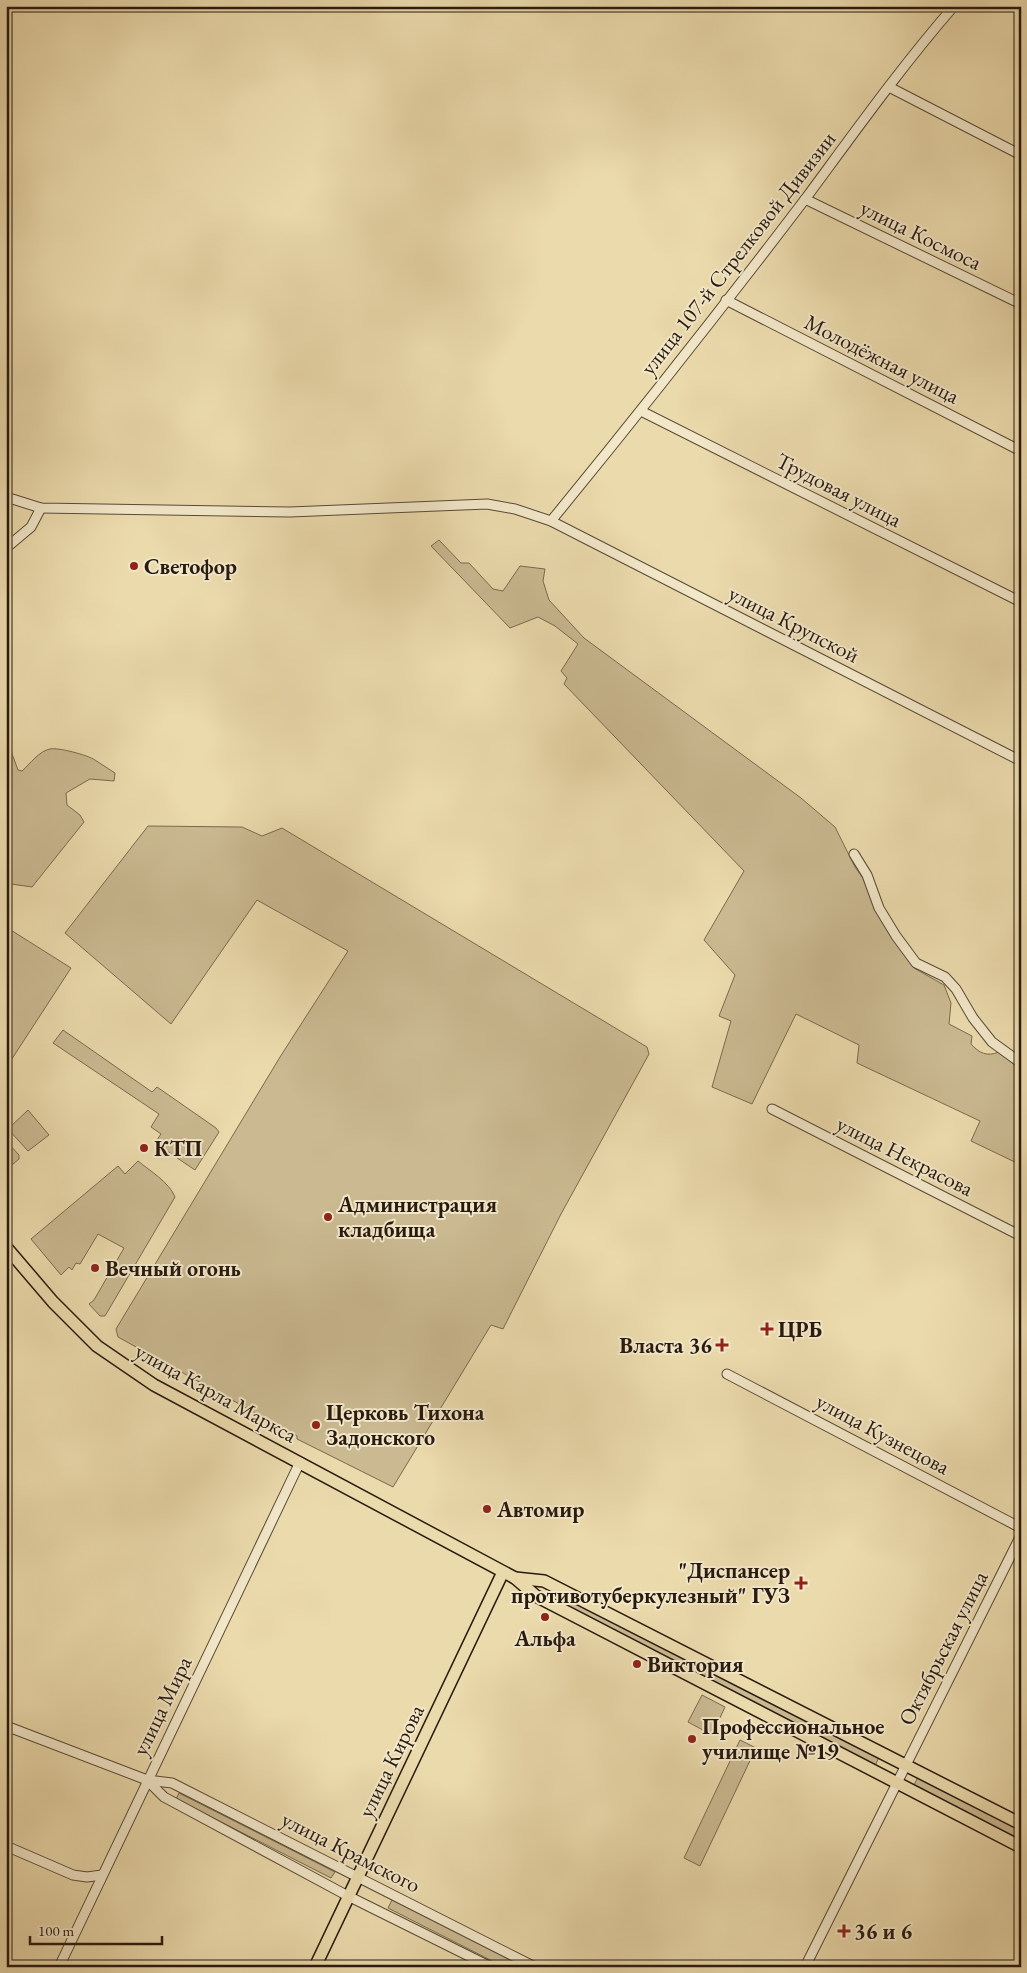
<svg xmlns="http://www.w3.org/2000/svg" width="1027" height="1973" font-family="'EB Garamond',serif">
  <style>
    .green { fill: #cab991; stroke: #796a50 }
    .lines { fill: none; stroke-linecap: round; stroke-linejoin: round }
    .minor-casing { stroke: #594a36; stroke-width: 11 }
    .major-casing { stroke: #281a0f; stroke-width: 14 }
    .minor { stroke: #f2e7c9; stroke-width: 9 }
    .major { stroke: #ebdaac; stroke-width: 11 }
    .poi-dot { fill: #8f2418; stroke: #f2e7c9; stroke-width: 2 }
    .labels { text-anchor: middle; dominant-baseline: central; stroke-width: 4; stroke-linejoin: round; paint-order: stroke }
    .street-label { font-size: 22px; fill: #281a0f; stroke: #f2e7c9 }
    .poi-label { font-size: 22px; font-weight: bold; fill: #281a0f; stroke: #f2e7c9; text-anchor: start }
  </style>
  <rect width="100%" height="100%" fill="#ebdaac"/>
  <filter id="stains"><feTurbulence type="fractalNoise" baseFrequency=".004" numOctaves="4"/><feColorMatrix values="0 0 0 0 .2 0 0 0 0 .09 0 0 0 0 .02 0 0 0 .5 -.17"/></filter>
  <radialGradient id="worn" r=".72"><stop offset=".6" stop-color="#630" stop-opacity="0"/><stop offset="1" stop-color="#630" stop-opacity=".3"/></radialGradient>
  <g class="green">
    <path d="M439,540L461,563H469L493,589L503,591L520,566L545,569L543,581L549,600L584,638L801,798L835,827L855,867L863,878L876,909L892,938L914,968L944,985L951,1003L949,1024L972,1036L971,1044C979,1053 987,1057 999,1052L1021,1070V1165L971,1141L980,1121L857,1063L859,1045L796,1014L752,1104L712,1087L731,1021L719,1016L735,975L704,940L744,871L564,684L567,678L561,671L578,644L555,626L538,617L510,628L431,546Z"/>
    <path d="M6,748L11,751L18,770L22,771C30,764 39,751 50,749C57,747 88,755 95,760C102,764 108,769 115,773L114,781L90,779L66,793L67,805L80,815L84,822L32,887L11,884L6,878Z"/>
    <path d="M148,826L242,827L262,836L282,828L647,1047L649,1054L561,1214L503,1329L491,1325L393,1487L297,1439V1436L118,1337L116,1329L280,1057L348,951L257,900L171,1024L65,933Z"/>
    <path d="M6,927L71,968L6,1068Z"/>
    <path d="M63,1030L152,1092L157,1087L216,1128L219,1132L195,1170L155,1143L161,1134L151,1127L159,1114L53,1043Z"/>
    <path d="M28,1110L49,1135L28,1151L8,1129Z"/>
    <path d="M6,1141L19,1155V1159L6,1170Z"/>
    <path d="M138,1161C150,1171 169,1182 175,1197L105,1316H100L89,1304L94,1300L124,1248L98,1234L80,1264L76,1263L72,1270L69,1267L61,1275L31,1239L118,1166L125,1174Z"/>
    <path d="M563,1596L879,1757L875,1766L560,1603Z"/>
    <path d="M702,1695L725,1707L712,1735L688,1722Z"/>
    <path d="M740,1740L756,1748L700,1866L684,1858Z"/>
    <path d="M918,1777L1021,1830V1843L913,1787Z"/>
    <path d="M179,1793L335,1872L331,1878L176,1799Z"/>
    <path d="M393,1898L527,1967H504L388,1908Z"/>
  </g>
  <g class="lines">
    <g class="minor-casing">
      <g id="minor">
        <path d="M889,87L1021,155"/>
        <path d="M805,199L1021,304"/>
        <path d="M726,300L1021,451"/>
        <path d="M641,411L1021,602"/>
        <path d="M6,497L41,508L290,512L487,504L515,509L551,521L1021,761"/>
        <path d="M551,521C638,415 723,307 806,198C854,133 901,67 954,6"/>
        <path d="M6,548L31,527L41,508"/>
        <path d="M854,854L867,875L879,908L896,936L916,963L945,977L956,989L973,1018L992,1042L1021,1063"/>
        <path d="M772,1109L1021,1236"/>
        <path d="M727,1374L1021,1528"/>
        <path d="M6,1726L147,1780L172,1783L535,1967"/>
        <path d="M147,1780L164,1797L348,1896L491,1967"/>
        <path d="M6,1846L73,1875L87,1877L102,1875"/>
        <path d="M59,1967L300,1462"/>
        <path d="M805,1967L1021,1535"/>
      </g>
    </g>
    <g class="major-casing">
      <g id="major">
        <path d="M6,1247L53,1302L97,1346L154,1385L515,1578L536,1596L1021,1847"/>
        <path d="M515,1578L544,1581L1021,1824"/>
        <path d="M315,1967L503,1572"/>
      </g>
    </g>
    <use href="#minor" class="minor"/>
    <use href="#major" class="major"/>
  </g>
  <g class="poi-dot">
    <circle cx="134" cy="566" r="5"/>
    <circle cx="144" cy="1148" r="5"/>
    <circle cx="328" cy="1217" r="5"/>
    <circle cx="95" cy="1268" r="5"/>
    <path d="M764.5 1321.5h5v5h5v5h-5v5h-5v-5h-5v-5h5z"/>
    <path d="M719.5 1337.5h5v5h5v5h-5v5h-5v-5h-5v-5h5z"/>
    <circle cx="316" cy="1425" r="5"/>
    <circle cx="487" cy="1509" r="5"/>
    <path d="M798.5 1575.5h5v5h5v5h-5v5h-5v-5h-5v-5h5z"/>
    <circle cx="545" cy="1617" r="5"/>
    <circle cx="637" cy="1664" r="5"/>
    <circle cx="692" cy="1739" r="5"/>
    <path d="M841.5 1923.5h5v5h5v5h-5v5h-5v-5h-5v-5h5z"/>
  </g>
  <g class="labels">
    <g class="street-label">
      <text transform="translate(921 235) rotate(26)">улица Космоса</text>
      <text transform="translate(738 253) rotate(-52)">улица 107-й Стрелковой Дивизии</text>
      <text transform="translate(882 359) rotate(27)">Молодёжная улица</text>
      <text transform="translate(839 490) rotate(27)">Трудовая улица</text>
      <text transform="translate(794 624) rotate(27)">улица Крупской</text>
      <text transform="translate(905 1156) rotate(27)">улица Некрасова</text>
      <text transform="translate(216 1393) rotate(29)">улица Карла Маркса</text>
      <text transform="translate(883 1434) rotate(28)">улица Кузнецова</text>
      <text transform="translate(943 1648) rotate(-63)">Октябрьская улица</text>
      <text transform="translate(162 1706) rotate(-64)">улица Мира</text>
      <text transform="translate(391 1761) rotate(-64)">улица Кирова</text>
      <text transform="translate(351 1852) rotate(27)">улица Крамского</text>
    </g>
    <g class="poi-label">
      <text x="144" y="566">Светофор</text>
      <text x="154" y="1148">КТП</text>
      <text x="338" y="1204">Администрация<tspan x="338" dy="25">кладбища</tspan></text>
      <text x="105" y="1268">Вечный огонь</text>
      <text x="778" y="1329">ЦРБ</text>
      <text x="712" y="1345" text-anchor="end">Власта 36</text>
      <text x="326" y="1412">Церковь Тихона<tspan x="326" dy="25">Задонского</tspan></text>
      <text x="497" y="1509">Автомир</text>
      <text x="790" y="1570" text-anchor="end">"Диспансер<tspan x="790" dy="25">противотуберкулезный" ГУЗ</tspan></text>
      <text x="545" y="1638" text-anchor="middle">Альфа</text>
      <text x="647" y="1664">Виктория</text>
      <text x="702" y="1726">Профессиональное<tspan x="702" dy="25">училище №19</tspan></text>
      <text x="854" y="1931">36 и 6</text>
    </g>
  </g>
  <rect width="1027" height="1973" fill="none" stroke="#ebdaac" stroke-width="25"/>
  <rect x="8" y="8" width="1012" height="1958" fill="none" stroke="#281a0f" stroke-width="2.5"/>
  <rect x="12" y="12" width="1002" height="1948" fill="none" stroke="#281a0f"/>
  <path d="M30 1936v8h132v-8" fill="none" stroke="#281a0f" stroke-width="2.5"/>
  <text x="38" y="1936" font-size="15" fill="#281a0f" stroke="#f2e7c9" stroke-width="4" paint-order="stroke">100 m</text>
  <rect width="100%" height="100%" filter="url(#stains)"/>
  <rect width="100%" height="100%" fill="url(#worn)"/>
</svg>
